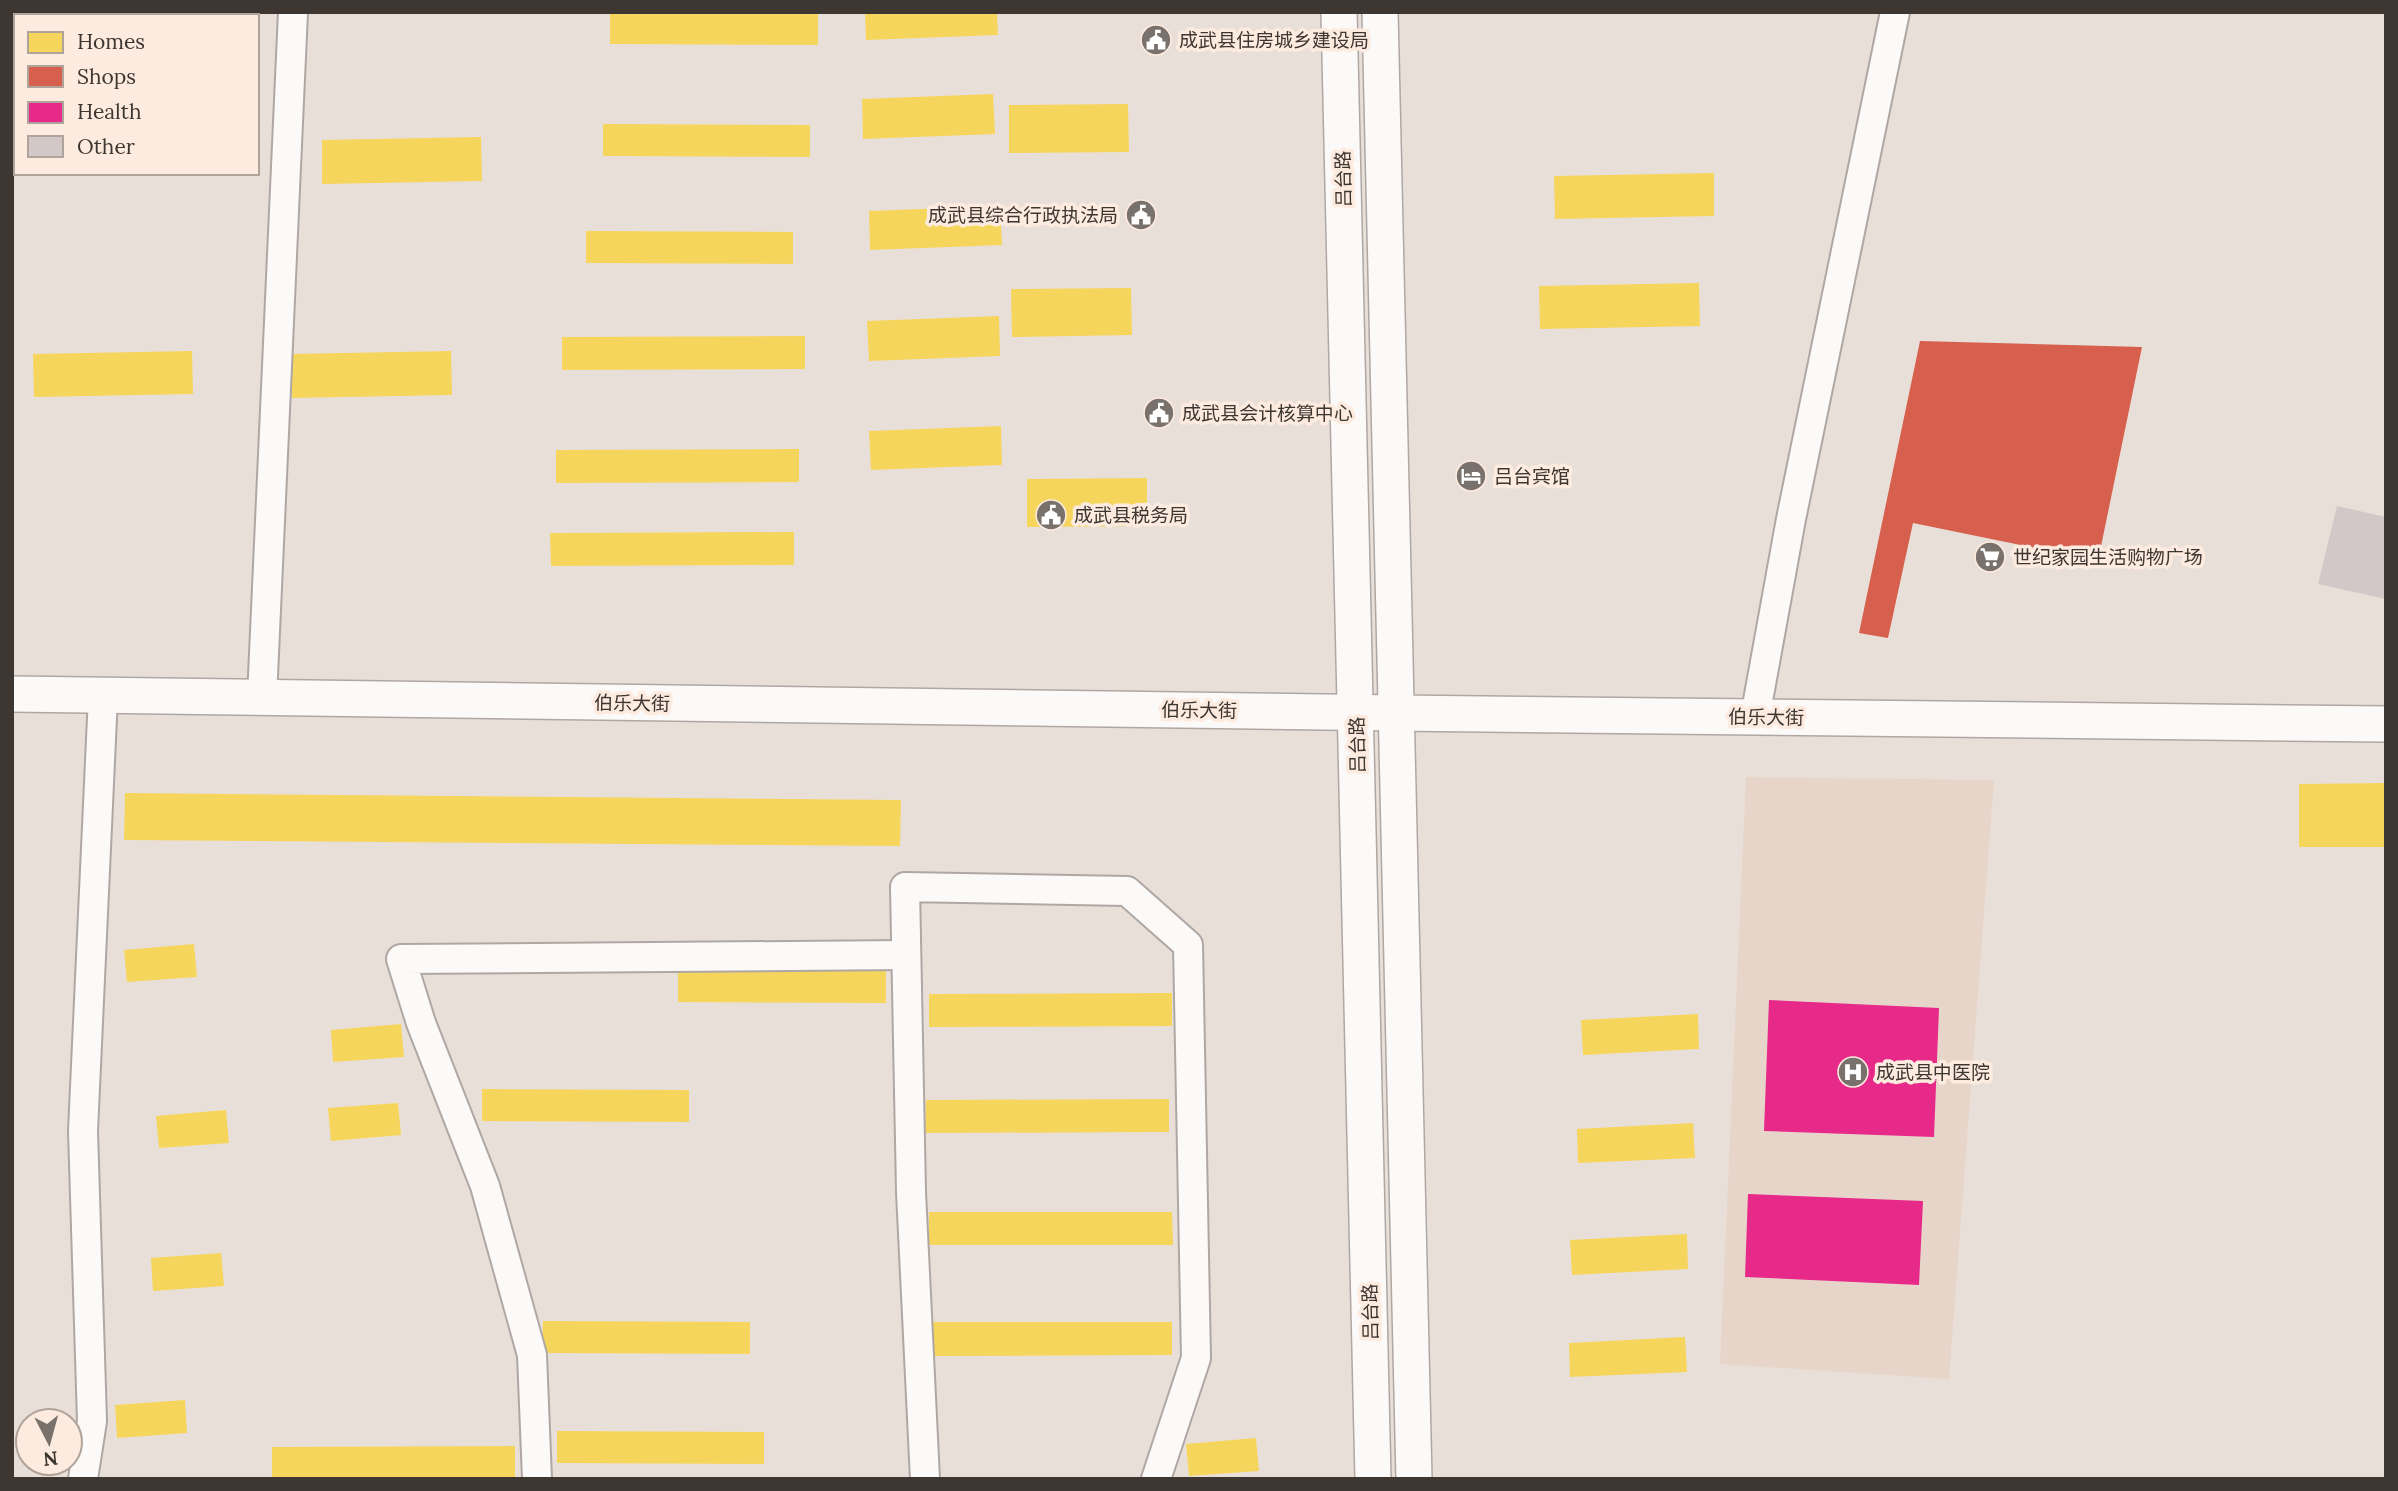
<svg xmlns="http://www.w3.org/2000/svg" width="2398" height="1491" font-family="Lora,'Noto Sans SC',serif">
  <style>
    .built { fill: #e7d5c9 }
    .homes { fill: #f6d55c }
    .shops { fill: #d6604d }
    .health { fill: #e7298a }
    .building { fill: #d1c8c7 }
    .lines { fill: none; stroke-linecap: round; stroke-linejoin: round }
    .minor-casing { stroke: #afa7a3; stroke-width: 32 }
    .major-casing { stroke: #afa7a3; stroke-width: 38 }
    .minor { stroke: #fcfaf9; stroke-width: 28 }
    .major { stroke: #fcfaf9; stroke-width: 35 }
    .labels { text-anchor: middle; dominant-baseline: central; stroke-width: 7; stroke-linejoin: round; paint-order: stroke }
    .poi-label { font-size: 19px; fill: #3d3631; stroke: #fdebdf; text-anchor: start }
    .street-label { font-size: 19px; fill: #3d3631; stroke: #fdebdf }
  </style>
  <rect width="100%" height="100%" fill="#e9dfd9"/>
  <path class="built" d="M1746,777L1994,780L1949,1379L1720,1364Z"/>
  <g class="homes">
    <path d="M610,12L818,13V45L610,44Z"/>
    <path d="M865,12H997L998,35L866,40Z"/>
    <path d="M993,94L995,134L863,139L862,99Z"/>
    <path d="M1128,104L1129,152L1009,153V105Z"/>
    <path d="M603,124L810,125V157L603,156Z"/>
    <path d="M481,137L482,181L322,184V140Z"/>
    <path d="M1714,173V216L1555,219L1554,176Z"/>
    <path d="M1000,206L1002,245L870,250L869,211Z"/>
    <path d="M586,231L793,232V264L586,263Z"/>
    <path d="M1699,283L1700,326L1540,329L1539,286Z"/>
    <path d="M1131,288L1132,335L1012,337L1011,289Z"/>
    <path d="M999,316L1000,356L869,361L867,321Z"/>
    <path d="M805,336V369L562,370V337Z"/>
    <path d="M192,351L193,394L34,397L33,354Z"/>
    <path d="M451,351L452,395L292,398L291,354Z"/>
    <path d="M1001,426L1002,465L871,470L869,431Z"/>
    <path d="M799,449V482L556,483V450Z"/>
    <path d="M1147,478V526L1027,527V479Z"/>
    <path d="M794,532V565L551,566L550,533Z"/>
    <path d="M2386,783V847H2299V784Z"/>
    <path d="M125,793L901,800L900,846L124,840Z"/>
    <path d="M194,944L197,977L127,982L124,950Z"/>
    <path d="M678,969L886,970V1003L678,1002Z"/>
    <path d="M1172,993V1026L929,1027V994Z"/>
    <path d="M1698,1014L1699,1049L1583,1055L1581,1020Z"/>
    <path d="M401,1024L404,1057L333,1062L331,1030Z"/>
    <path d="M482,1089L689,1090V1122L482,1121Z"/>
    <path d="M1169,1099V1132L925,1133L926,1100Z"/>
    <path d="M398,1103L401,1135L331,1141L328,1108Z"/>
    <path d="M226,1110L229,1143L159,1148L156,1116Z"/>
    <path d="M1693,1123L1695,1158L1578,1163L1577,1129Z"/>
    <path d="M929,1212H1172L1173,1245H929Z"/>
    <path d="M1687,1234L1688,1269L1572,1275L1570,1240Z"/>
    <path d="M221,1253L224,1286L153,1291L151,1258Z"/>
    <path d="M543,1321L750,1322V1354L542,1353Z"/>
    <path d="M928,1322H1172V1355L929,1356Z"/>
    <path d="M1685,1337L1687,1372L1570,1377L1569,1343Z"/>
    <path d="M185,1400L187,1433L117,1438L115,1405Z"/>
    <path d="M557,1431L764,1432V1464L557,1463Z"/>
    <path d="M1256,1438L1259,1471L1189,1476L1186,1444Z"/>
    <path d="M515,1446V1479H272V1447Z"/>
  </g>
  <path class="shops" d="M1920,341L2142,347L2098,561L1913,523L1888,638L1859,633Z"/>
  <g class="health">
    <path d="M1769,1000L1939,1008L1934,1137L1764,1131Z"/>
    <path d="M1748,1194L1923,1201L1919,1285L1745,1277Z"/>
  </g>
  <path class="building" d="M2337,506L2386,517V599L2318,584Z"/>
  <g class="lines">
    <g class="minor-casing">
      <g id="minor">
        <path d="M262,698L293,12"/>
        <path d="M1755,717L1791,519L1895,12"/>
        <path d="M83,1479L92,1421L83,1131L103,696"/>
        <path d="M537,1479L532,1355L485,1186L421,1023L401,959L906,955"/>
        <path d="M925,1479L911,1192L905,887L1127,891L1188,945L1196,1358L1156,1479"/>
      </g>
    </g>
    <g class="major-casing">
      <g id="major">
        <path d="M1339,12L1373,1479"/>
        <path d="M1380,12L1414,1479"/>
        <path d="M12,694L1396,713L2386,724"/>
      </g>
    </g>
    <use href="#minor" class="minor"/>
    <use href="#major" class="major"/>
  </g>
  <defs>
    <g id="civic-disc" transform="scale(1.575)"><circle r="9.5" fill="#79716c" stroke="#fdebdf"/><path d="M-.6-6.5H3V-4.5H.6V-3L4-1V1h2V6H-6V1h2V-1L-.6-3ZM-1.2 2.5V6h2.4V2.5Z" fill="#fff"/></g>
    <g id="hotel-disc" transform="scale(1.575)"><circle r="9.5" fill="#79716c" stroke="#fdebdf"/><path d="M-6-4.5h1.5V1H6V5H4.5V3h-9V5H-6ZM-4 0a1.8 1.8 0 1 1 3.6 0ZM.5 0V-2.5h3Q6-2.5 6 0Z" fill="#fff"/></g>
    <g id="supermarket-disc" transform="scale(1.575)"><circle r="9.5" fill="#79716c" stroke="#fdebdf"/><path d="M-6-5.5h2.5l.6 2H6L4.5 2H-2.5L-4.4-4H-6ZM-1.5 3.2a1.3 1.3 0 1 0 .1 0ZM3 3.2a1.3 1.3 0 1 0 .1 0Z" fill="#fff"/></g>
    <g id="hospital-disc" transform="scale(1.575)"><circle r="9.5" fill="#79716c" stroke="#fdebdf"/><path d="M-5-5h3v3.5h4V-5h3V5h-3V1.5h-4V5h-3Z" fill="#fff"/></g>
  </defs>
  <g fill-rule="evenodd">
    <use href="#civic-disc" x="1156" y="40"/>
    <use href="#civic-disc" x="1141" y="215"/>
    <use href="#civic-disc" x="1159" y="413"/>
    <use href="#hotel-disc" x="1471" y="476"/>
    <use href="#civic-disc" x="1051" y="515"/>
    <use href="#supermarket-disc" x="1990" y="557"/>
    <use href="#hospital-disc" x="1853" y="1072"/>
  </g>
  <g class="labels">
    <g class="poi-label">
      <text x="1179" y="40">成武县住房城乡建设局</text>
      <text x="1118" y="215" text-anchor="end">成武县综合行政执法局</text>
      <text x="1182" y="413">成武县会计核算中心</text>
      <text x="1494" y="476">吕台宾馆</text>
      <text x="1074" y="515">成武县税务局</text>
      <text x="2013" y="557">世纪家园生活购物广场</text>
      <text x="1876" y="1072">成武县中医院</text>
    </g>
    <g class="street-label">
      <text transform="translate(1343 179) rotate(-91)">吕台路</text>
      <text transform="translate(632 703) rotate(1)">伯乐大街</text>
      <text transform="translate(1199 710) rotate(1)">伯乐大街</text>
      <text transform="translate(1766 717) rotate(1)">伯乐大街</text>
      <text transform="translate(1357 745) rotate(-91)">吕台路</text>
      <text transform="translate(1370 1312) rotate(-91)">吕台路</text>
    </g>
  </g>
  <rect width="2398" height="1491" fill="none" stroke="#3d3631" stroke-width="28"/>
  <rect x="14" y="14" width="245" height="161" fill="#fdebdf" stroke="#b0a399" stroke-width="2"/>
  <rect x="28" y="32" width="35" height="21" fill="#f6d55c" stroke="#b0a399" stroke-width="2"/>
  <text x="77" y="49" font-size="21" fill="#3d3631">Homes</text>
  <rect x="28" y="66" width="35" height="21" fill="#d6604d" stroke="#b0a399" stroke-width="2"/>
  <text x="77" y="84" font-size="21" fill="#3d3631">Shops</text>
  <rect x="28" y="102" width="35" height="21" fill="#e7298a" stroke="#b0a399" stroke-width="2"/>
  <text x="77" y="119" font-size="21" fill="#3d3631">Health</text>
  <rect x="28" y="136" width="35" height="21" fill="#d1c8c7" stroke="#b0a399" stroke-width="2"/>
  <text x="77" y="154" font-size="21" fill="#3d3631">Other</text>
  <g transform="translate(49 1442) rotate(174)"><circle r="33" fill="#fdebdf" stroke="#b0a399" stroke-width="2"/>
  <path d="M0-5L12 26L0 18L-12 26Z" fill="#79716c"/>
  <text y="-10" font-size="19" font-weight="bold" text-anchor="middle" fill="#3d3631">N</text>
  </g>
</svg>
